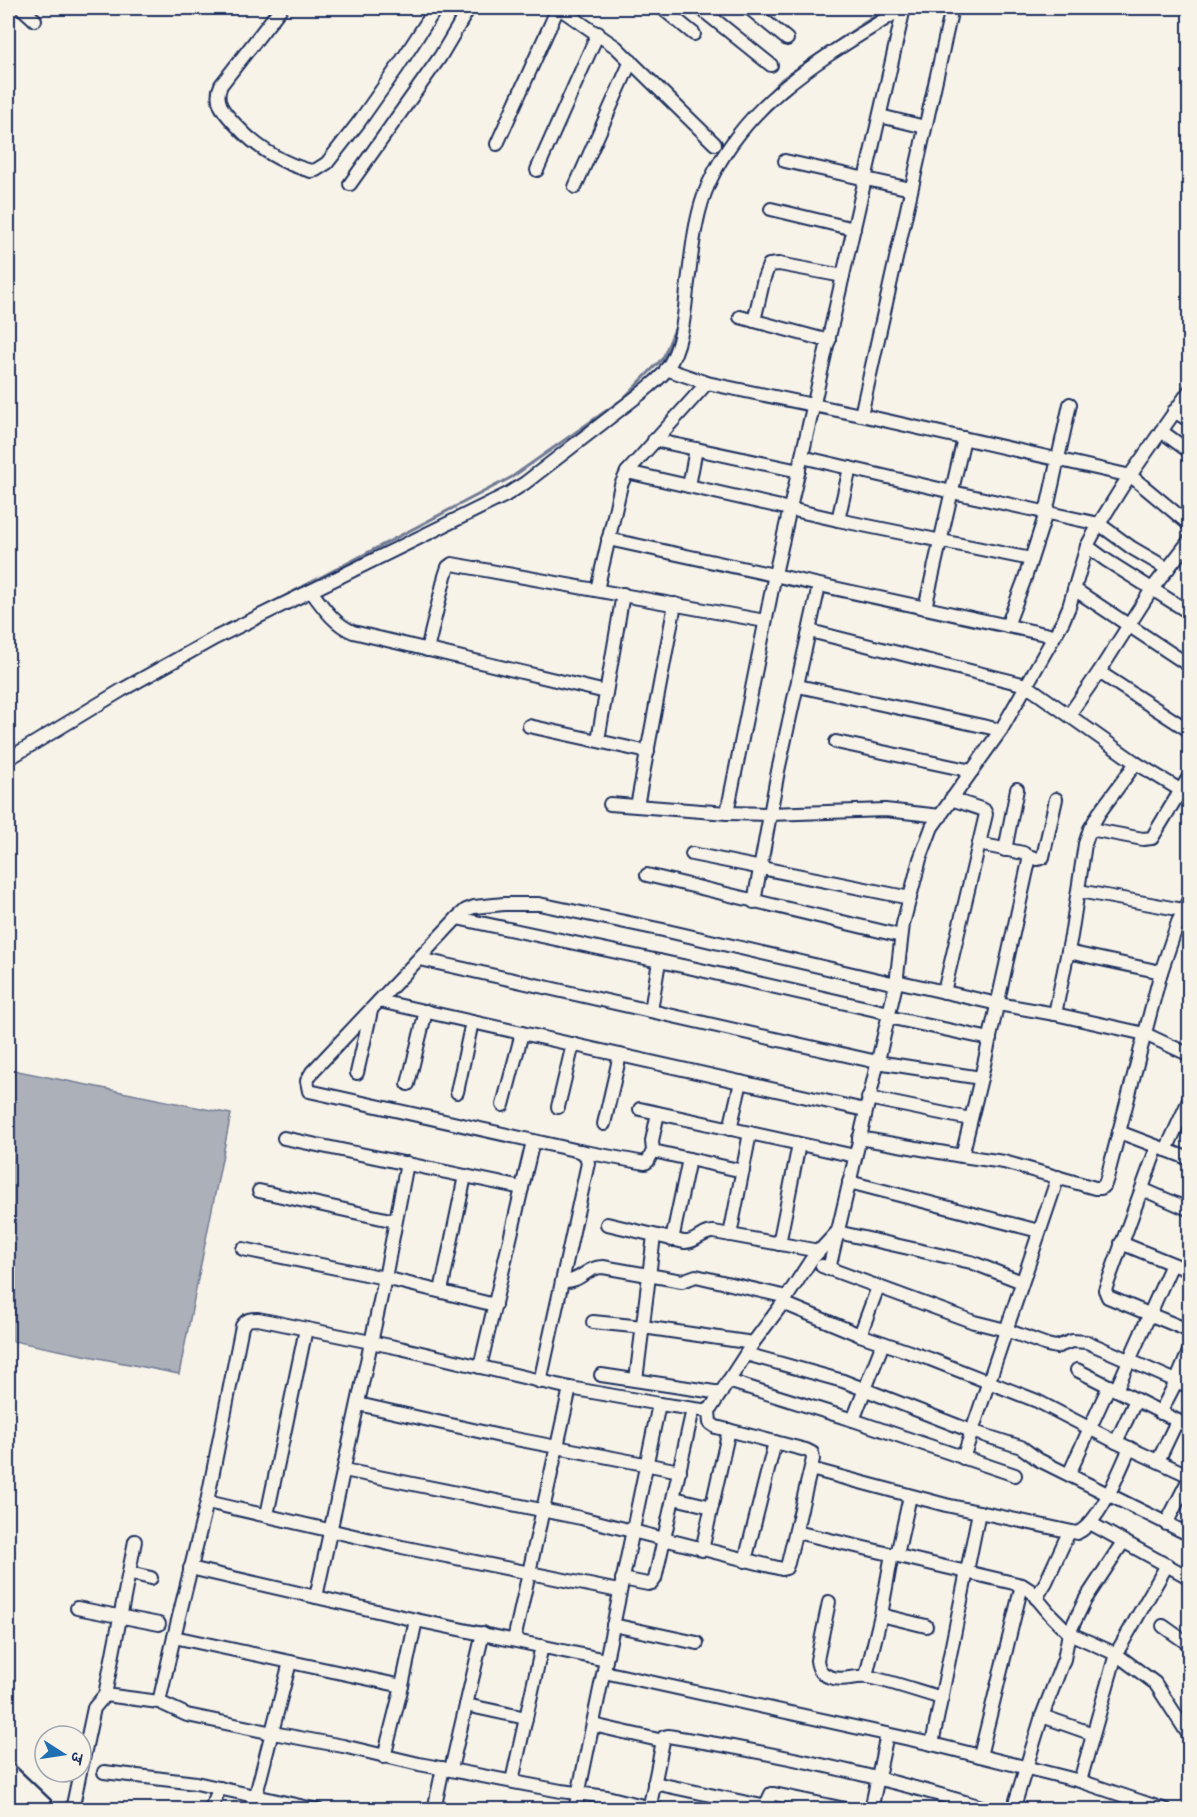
<svg xmlns="http://www.w3.org/2000/svg" width="1197" height="1817" font-family="Kalam,'Playpen Sans Deva',sans-serif">
  <style>
    .water { fill: #acb0b9; stroke: #727c95; stroke-width: 1.5 }
    .lines { fill: none; stroke-linecap: round; stroke-linejoin: round }
    .stream { stroke: #727c95; stroke-width: 3 }
    .street-casing { stroke: #1b2f5e; stroke-width: 16 }
    .secondary-casing { stroke: #1b2f5e; stroke-width: 21 }
    .street { stroke: #f7f3e8; stroke-width: 12 }
    .secondary { stroke: #f7f3e8; stroke-width: 16 }
  </style>
  <rect width="100%" height="100%" fill="#f7f3e8"/>
  <filter id="ink" filterUnits="userSpaceOnUse"><feTurbulence type="fractalNoise" baseFrequency=".0167" numOctaves="2"/><feDisplacementMap in="SourceGraphic" scale="12" xChannelSelector="R" yChannelSelector="G"/><feConvolveMatrix kernelMatrix="1 2 1 2 8 2 1 2 1" color-interpolation-filters="sRGB"/></filter>
  <g filter="url(#ink)">
    <path class="water" d="M8,1069L231,1114L179,1374L8,1340Z"/>
    <g class="lines">
      <g class="stream">
        <path d="M768,94L782,79L886,8"/>
        <path d="M723,146L729,136L737,127"/>
        <path d="M703,183L711,167"/>
        <path d="M689,232L693,215"/>
        <path d="M262,608L512,477L623,399L663,358L677,324"/>
      </g>
      <g class="street-casing">
        <g id="street">
          <path d="M22,8L35,20"/>
          <path d="M281,8L221,85C213,102 225,113 236,125C257,148 281,163 311,171L316,170L327,163L359,122L397,68L436,8"/>
          <path d="M559,8L616,47L715,144"/>
          <path d="M662,8L694,34"/>
          <path d="M700,8L771,65"/>
          <path d="M749,8L787,39"/>
          <path d="M880,116L925,127"/>
          <path d="M497,144L558,8"/>
          <path d="M785,161L911,189"/>
          <path d="M537,170L598,33"/>
          <path d="M350,184L440,57L469,8"/>
          <path d="M575,187L631,61"/>
          <path d="M771,209L854,229"/>
          <path d="M740,317L829,341"/>
          <path d="M754,321L764,278L769,265L779,264L843,276"/>
          <path d="M666,369L707,383L861,415L1131,476L1190,525"/>
          <path d="M1174,411L1190,421"/>
          <path d="M861,415L952,8"/>
          <path d="M1161,431L1190,452"/>
          <path d="M654,440L799,471"/>
          <path d="M802,457L952,492L1099,524L1132,548L1168,569"/>
          <path d="M627,472L838,520L1031,559"/>
          <path d="M689,486L696,449"/>
          <path d="M838,520L850,468"/>
          <path d="M608,539L1054,636"/>
          <path d="M1087,546L1106,560L1190,613"/>
          <path d="M1074,589L1190,666"/>
          <path d="M597,590L621,485L627,472L707,383"/>
          <path d="M311,591C323,607 334,624 353,632L606,692"/>
          <path d="M925,608L964,438"/>
          <path d="M1007,626L1024,581L1046,513L1070,404"/>
          <path d="M810,631L1026,685L1136,763L1190,796"/>
          <path d="M427,650L445,576L448,567L452,564L765,621"/>
          <path d="M1099,672L1190,731"/>
          <path d="M798,686L1001,730"/>
          <path d="M1069,715L1099,672L1152,589L1190,540"/>
          <path d="M529,726L648,752"/>
          <path d="M598,740L623,594"/>
          <path d="M836,742L972,771"/>
          <path d="M8,759L122,690L215,638L506,495L525,483L644,391C652,384 661,378 667,369C682,345 684,318 687,290C692,254 694,216 709,183C748,97 828,55 903,8"/>
          <path d="M610,804L727,813L770,814L885,810L941,816"/>
          <path d="M637,806L675,604"/>
          <path d="M727,813L775,574L904,8"/>
          <path d="M1090,829L1143,839L1152,838L1190,775"/>
          <path d="M1005,850L1017,789"/>
          <path d="M692,854L910,898"/>
          <path d="M1028,856L1038,859L1043,857L1056,799"/>
          <path d="M647,875L901,936"/>
          <path d="M1079,891L1183,910"/>
          <path d="M754,902L778,771L819,586"/>
          <path d="M457,918L692,968L889,1013"/>
          <path d="M1068,952L1161,972"/>
          <path d="M420,959L877,1062L981,1078"/>
          <path d="M896,981L998,1004L1055,1014L1145,1034L1190,1055"/>
          <path d="M944,992L986,814L984,810L951,799"/>
          <path d="M379,1001L865,1110"/>
          <path d="M651,1011L659,961"/>
          <path d="M1055,1014L1071,936L1085,844L1090,829L1099,813L1136,763"/>
          <path d="M888,1017L990,1039"/>
          <path d="M357,1073L371,1011"/>
          <path d="M408,1084L426,1011"/>
          <path d="M457,1092L472,1022"/>
          <path d="M868,1098L970,1119"/>
          <path d="M503,1105L522,1033"/>
          <path d="M558,1107L573,1044"/>
          <path d="M640,1109L855,1156"/>
          <path d="M658,1113L652,1141L653,1151L743,1171"/>
          <path d="M604,1124L620,1055"/>
          <path d="M730,1129L741,1082"/>
          <path d="M1119,1132L1190,1159"/>
          <path d="M284,1138L522,1188"/>
          <path d="M859,1138L962,1156L1004,1162L1095,1188H1101L1105,1184L1107,1178L1161,972L1178,922L1190,897"/>
          <path d="M1157,1147L1105,1290L1108,1297L1190,1331"/>
          <path d="M1166,1150L1190,1098"/>
          <path d="M579,1151L645,1163L648,1161L653,1151"/>
          <path d="M962,1156L981,1078L1029,861L1028,856L1023,853L979,844"/>
          <path d="M849,1182L1039,1231"/>
          <path d="M1142,1189L1190,1210"/>
          <path d="M259,1191L395,1221"/>
          <path d="M607,1224L684,1242C696,1243 702,1231 714,1232L819,1251"/>
          <path d="M730,1235L750,1133"/>
          <path d="M672,1240L689,1159"/>
          <path d="M1121,1243L1190,1271"/>
          <path d="M779,1244L799,1144"/>
          <path d="M243,1249L385,1278L495,1305"/>
          <path d="M822,1266L974,1322L1006,1330L1047,1345L1056,1347L1072,1341L1087,1342L1190,1387"/>
          <path d="M829,1269L896,984L903,924L920,859L932,827L1001,730L1063,621L1069,607L1087,546L1099,524L1122,487L1190,390"/>
          <path d="M562,1281C581,1283 585,1267 603,1267L682,1281L696,1276L787,1297"/>
          <path d="M441,1291L465,1176"/>
          <path d="M783,1303L860,1335L930,1359L1037,1401L1116,1442L1190,1476"/>
          <path d="M593,1322L643,1327L753,1343"/>
          <path d="M860,1335L878,1287"/>
          <path d="M746,1354L843,1381L971,1431L1021,1447L1039,1460L1190,1535"/>
          <path d="M480,1367L533,1141"/>
          <path d="M1077,1370L1190,1427"/>
          <path d="M601,1375L721,1393"/>
          <path d="M636,1380L654,1236"/>
          <path d="M728,1381L853,1420L1015,1475"/>
          <path d="M540,1382L588,1163L586,1155L579,1151L309,1091L307,1081L312,1072L457,918L466,910L474,907L504,904H539L663,930L896,984"/>
          <path d="M1116,1390L1172,1264"/>
          <path d="M358,1404L500,1436L680,1471"/>
          <path d="M709,1411L753,1343L783,1303L811,1260L837,1232L971,1262L1022,1282"/>
          <path d="M1160,1413L1176,1382L1190,1349"/>
          <path d="M853,1420L883,1343"/>
          <path d="M1116,1442L1136,1400"/>
          <path d="M963,1458L1058,1177"/>
          <path d="M1158,1461L1177,1421"/>
          <path d="M811,1469L946,1505L1077,1533C1100,1523 1119,1471 1130,1448"/>
          <path d="M344,1470L581,1518L782,1569L786,1568L788,1563L813,1459L812,1453L806,1450L716,1427L710,1423L709,1411L659,1404L570,1388L400,1348L258,1319C250,1319 247,1319 242,1326L207,1502L174,1637L402,1686"/>
          <path d="M1069,1474L1109,1386"/>
          <path d="M674,1498L712,1507"/>
          <path d="M207,1502L402,1547L619,1591"/>
          <path d="M267,1515L306,1329"/>
          <path d="M1090,1523L1190,1578"/>
          <path d="M1166,1524L1190,1477"/>
          <path d="M796,1532L1022,1585L1030,1590L1050,1614L1069,1633L1116,1654L1155,1683L1190,1737"/>
          <path d="M702,1550L729,1430"/>
          <path d="M897,1555L910,1496"/>
          <path d="M745,1561L775,1442"/>
          <path d="M190,1568L416,1620L606,1660"/>
          <path d="M129,1573L151,1578"/>
          <path d="M622,1579L648,1584L652,1583L655,1579L693,1409"/>
          <path d="M316,1597L385,1278L407,1163"/>
          <path d="M1036,1598L1046,1582L1069,1532"/>
          <path d="M829,1602L817,1660C818,1669 821,1674 830,1677C843,1682 855,1675 868,1677C893,1682 917,1691 942,1698"/>
          <path d="M77,1608L159,1624"/>
          <path d="M881,1615L926,1626"/>
          <path d="M613,1625L697,1643"/>
          <path d="M1163,1626L1190,1645"/>
          <path d="M514,1640L570,1388"/>
          <path d="M604,1672L932,1744L1080,1781L1166,1810"/>
          <path d="M866,1676L881,1615L892,1554"/>
          <path d="M105,1695L159,1702L187,1715L273,1733L343,1746L419,1764L561,1791L607,1797L659,1810"/>
          <path d="M159,1702L174,1637"/>
          <path d="M466,1705L526,1718"/>
          <path d="M1042,1716L1093,1734"/>
          <path d="M593,1725L663,1741"/>
          <path d="M932,1744L979,1512"/>
          <path d="M980,1756L1022,1585"/>
          <path d="M384,1757L402,1686L416,1620"/>
          <path d="M81,1769L94,1708L105,1695L135,1541"/>
          <path d="M451,1769L483,1633"/>
          <path d="M104,1772L196,1783L318,1810"/>
          <path d="M512,1781L542,1646"/>
          <path d="M1080,1781L1116,1654L1167,1565"/>
          <path d="M654,1783L762,1806L766,1805L771,1794H774L850,1810"/>
          <path d="M72,1810L80,1772"/>
          <path d="M210,1810L220,1788"/>
          <path d="M252,1810L290,1662"/>
          <path d="M434,1810L443,1768"/>
          <path d="M575,1810L659,1404"/>
          <path d="M649,1810L663,1741L664,1737L668,1736C777,1753 885,1777 991,1810"/>
          <path d="M871,1810L887,1734"/>
          <path d="M1013,1810L1042,1716L1064,1659L1069,1633L1085,1600L1123,1542"/>
        </g>
      </g>
      <g class="secondary-casing">
        <g id="secondary">
          <path d="M8,1772L48,1810"/>
          <path d="M8,1792L28,1810"/>
        </g>
      </g>
      <use href="#street" class="street"/>
      <use href="#secondary" class="secondary"/>
    </g>
  </g>
  <rect width="1197" height="1817" fill="none" stroke="#f7f3e8" stroke-width="30"/>
  <rect x="15" y="15" width="1167" height="1787" fill="none" stroke="#1b2f5e" stroke-width="2" filter="url(#ink)"/>
  <g transform="translate(63 1754) rotate(102)"><circle r="28" fill="#f7f3e8" stroke="#9fa5b1" stroke-width="1.5"/>
  <path d="M0-4.5L10 22L0 15L-10 22Z" fill="#1f6fb2"/>
  <text y="-9" font-size="16" font-weight="bold" text-anchor="middle" fill="#1b2f5e">उ</text>
  </g>
</svg>
